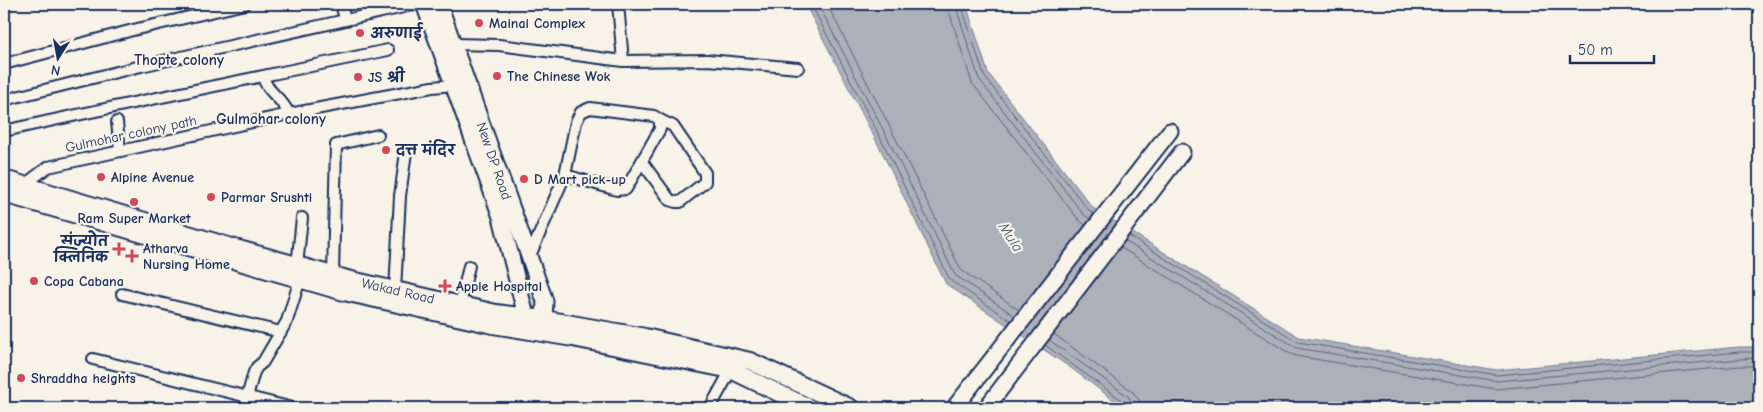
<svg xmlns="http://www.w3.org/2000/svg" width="1763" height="412" font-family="'Comic Neue','Playpen Sans Deva',sans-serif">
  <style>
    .green { fill: #d7d6d4; stroke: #798299 }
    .water { fill: #acb0b9; stroke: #727c95 }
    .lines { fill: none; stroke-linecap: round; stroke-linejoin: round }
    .shore { stroke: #556382; stroke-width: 1 }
    .minor-casing { stroke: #1b2f5e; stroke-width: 14 }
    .tertiary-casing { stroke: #1b2f5e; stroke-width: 16 }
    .secondary-casing { stroke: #1b2f5e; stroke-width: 19 }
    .primary-casing { stroke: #1b2f5e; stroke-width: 20 }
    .minor { stroke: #f7f3e8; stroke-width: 10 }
    .tertiary { stroke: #f7f3e8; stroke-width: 12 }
    .secondary { stroke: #f7f3e8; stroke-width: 15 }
    .primary { stroke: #f7f3e8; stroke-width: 16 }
    .poi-dot { fill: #d1495b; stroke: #f7f3e8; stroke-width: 2 }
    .labels { text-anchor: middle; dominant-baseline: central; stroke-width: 4.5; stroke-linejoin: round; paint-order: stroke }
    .poi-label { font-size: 14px; font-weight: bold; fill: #1b2f5e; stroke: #f7f3e8; text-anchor: start }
    .street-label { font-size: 14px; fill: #1b2f5e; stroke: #f7f3e8 }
    .neighbourhood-label { font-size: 15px; font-weight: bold; fill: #1b2f5e; stroke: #f7f3e8 }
    .water-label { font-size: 15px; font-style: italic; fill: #465679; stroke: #f7f3e8 }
  </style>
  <rect width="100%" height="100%" fill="#f7f3e8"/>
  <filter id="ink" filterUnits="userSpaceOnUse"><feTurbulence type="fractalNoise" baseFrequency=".02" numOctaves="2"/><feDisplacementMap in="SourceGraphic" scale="10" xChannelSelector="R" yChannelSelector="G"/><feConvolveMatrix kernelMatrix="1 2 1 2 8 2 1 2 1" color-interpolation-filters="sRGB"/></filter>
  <g filter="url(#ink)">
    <path class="green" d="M515,230L537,292L536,299L538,307H533L523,292L510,233Z"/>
    <path class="water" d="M805,4H966L988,73L1093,208L1299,337L1497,370L1739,347H1759V408H1124L1071,368L946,284L881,150Z"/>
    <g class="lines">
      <g class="shore">
        <path d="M811,4L885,147L950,280L1011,321"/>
        <path d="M818,4L891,145L955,275L1015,316"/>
        <path d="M827,4L897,141L961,270L1019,310"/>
        <path d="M948,4L949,11L972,83L1078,219L1085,225"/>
        <path d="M955,4L979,79L1084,215L1090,219"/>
        <path d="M961,4L984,76L1089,211L1094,214"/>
        <path d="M1129,236L1298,342L1497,375L1739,352H1759"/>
        <path d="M1125,241L1297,348L1497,381L1740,359L1759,358"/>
        <path d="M1120,247L1289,353L1296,356L1496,389L1740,366H1759"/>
        <path d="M1054,334L1133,392L1139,400L1141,408"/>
        <path d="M1049,340L1129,397L1132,402L1133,408"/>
        <path d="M1045,345L1124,402L1127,408"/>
      </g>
      <g class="minor-casing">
        <g id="minor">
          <path d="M341,4L345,19"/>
          <path d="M618,4L623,61"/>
          <path d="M453,44L499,45L623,61L708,60L798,68"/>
          <path d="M4,64L133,30L245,4"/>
          <path d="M263,77C268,94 282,97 289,114"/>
          <path d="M4,100L141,66L417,4"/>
          <path d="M117,122L120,150"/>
          <path d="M4,131C132,102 260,77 388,50"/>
          <path d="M642,162L670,200L676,202H680L705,182V173L703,170L673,126L660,120"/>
          <path d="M28,186L32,179L48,167L289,114L432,87L454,85"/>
          <path d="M529,258L565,175L617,190L626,189L660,129V120L654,116L590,108L581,112L576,122L565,175"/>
          <path d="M297,266L302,218"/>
          <path d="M333,275L336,145L378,135"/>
          <path d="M395,291L400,196L406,152"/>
          <path d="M122,294L281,332"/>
          <path d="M460,305L469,266"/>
          <path d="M93,359L293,408"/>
          <path d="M244,408L254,372L257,367L263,362L287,321L301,276"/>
          <path d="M710,408L731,370"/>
        </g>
      </g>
      <g class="tertiary-casing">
        <path id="tertiary" d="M4,4H5"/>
      </g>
      <g class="secondary-casing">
        <g id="secondary">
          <path d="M424,4L501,217L526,316"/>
          <path d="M439,4L545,301L544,319"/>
          <path d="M954,408L1170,131"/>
          <path d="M986,408L1182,152"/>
        </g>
      </g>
      <g class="primary-casing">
        <g id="primary">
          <path d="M4,179L235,248L347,279L496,313L544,319L645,337L750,361L851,408"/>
          <path d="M4,194L344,292L493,325L573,338L731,370L810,408"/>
        </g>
      </g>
      <use href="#minor" class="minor"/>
      <use href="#tertiary" class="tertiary"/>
      <use href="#secondary" class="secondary"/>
      <use href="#primary" class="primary"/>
    </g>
  </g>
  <g class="poi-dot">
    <circle cx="479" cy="23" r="5"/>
    <circle cx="360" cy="33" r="5"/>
    <circle cx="497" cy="76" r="5"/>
    <circle cx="358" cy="77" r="5"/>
    <circle cx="386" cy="150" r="5"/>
    <circle cx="101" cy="177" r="5"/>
    <circle cx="524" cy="179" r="5"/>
    <circle cx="211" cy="197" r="5"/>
    <circle cx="134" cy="202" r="5"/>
    <path d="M116.5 241.5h5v5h5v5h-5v5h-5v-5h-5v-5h5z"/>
    <path d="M129.5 248.5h5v5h5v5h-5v5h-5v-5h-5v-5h5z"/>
    <circle cx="34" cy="281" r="5"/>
    <path d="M442.5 278.5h5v5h5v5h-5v5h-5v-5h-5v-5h5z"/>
    <circle cx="21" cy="378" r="5"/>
  </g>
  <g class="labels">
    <g class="poi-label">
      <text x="489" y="23">Mainai Complex</text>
      <text x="370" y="33">अरुणाई</text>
      <text x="507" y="76">The Chinese Wok</text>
      <text x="368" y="77">JS श्री</text>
      <text x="396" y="150">दत्त मंदिर</text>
      <text x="111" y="177">Alpine Avenue</text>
      <text x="534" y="179">D Mart pick-up</text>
      <text x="221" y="197">Parmar Srushti</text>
      <text x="134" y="218" text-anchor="middle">Ram Super Market</text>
      <text x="108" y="241" text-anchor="end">संज्योत<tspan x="108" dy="16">क्लिनिक</tspan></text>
      <text x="143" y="248">Atharva<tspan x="143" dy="16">Nursing Home</tspan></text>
      <text x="44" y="281">Copa Cabana</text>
      <text x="456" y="286">Apple Hospital</text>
      <text x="31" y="378">Shraddha heights</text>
    </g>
    <g class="street-label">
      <text transform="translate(131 134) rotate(-12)">Gulmohar colony path</text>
      <text transform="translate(494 161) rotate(71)">New DP Road</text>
      <text transform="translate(398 291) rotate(13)">Wakad Road</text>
    </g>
    <g class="neighbourhood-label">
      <text x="179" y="60">Thopte colony</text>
      <text x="271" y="119">Gulmohar colony</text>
    </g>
    <g class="water-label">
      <text transform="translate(1011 237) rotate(57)">Mula</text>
    </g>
  </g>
  <rect width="1763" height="412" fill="none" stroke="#f7f3e8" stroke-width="20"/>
  <rect x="10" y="10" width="1743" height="392" fill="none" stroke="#1b2f5e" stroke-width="2" filter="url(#ink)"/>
  <g transform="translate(58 58) rotate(191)" stroke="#f7f3e8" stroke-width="4" paint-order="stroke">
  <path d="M0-4L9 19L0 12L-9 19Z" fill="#1b2f5e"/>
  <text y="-8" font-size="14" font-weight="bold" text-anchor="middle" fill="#1b2f5e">N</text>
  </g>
  <path d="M1570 55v8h84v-8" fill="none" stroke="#1b2f5e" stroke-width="2.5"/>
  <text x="1578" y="55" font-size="15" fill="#1b2f5e" stroke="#f7f3e8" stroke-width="4" paint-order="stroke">50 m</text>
</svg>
